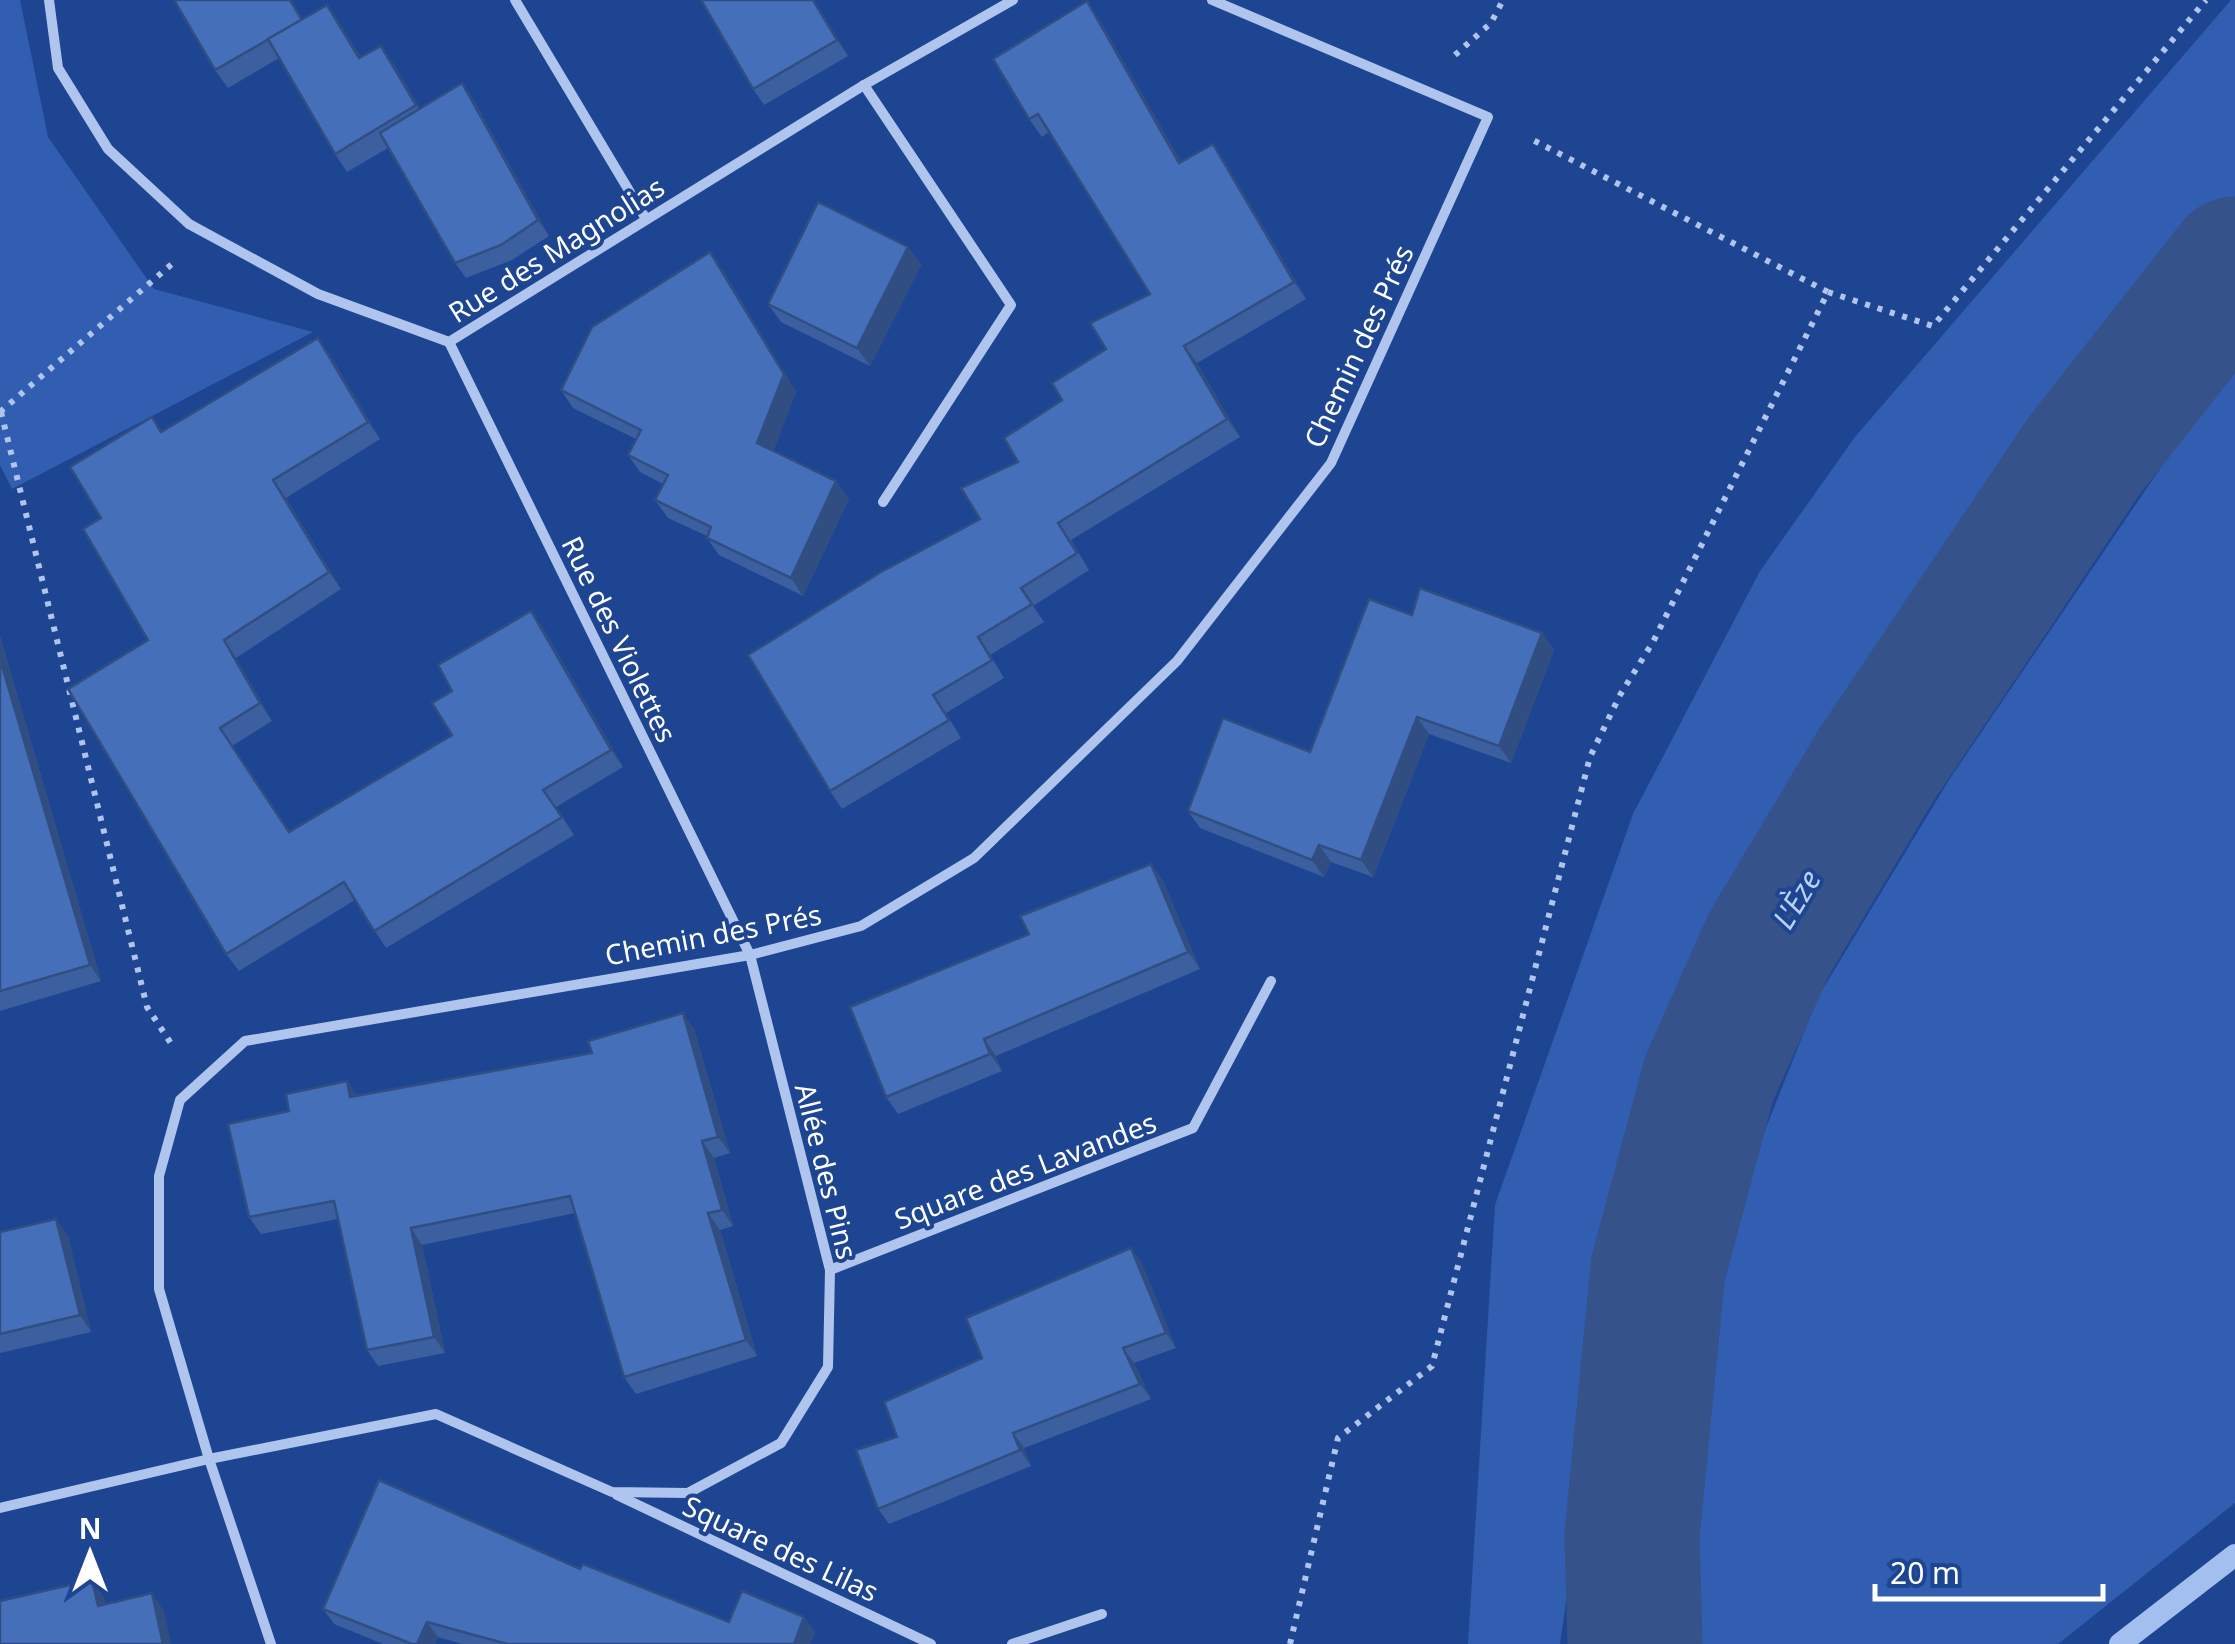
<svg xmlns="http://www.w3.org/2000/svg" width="2235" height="1644" font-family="'Noto Sans',sans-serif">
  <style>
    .green { fill: #315eb0 }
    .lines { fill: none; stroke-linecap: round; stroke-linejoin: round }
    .stream { stroke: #a2bff0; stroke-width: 22 }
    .river { stroke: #35528b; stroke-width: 135 }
    .path { stroke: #afc5ee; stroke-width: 6; stroke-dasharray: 5 8; stroke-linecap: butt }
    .street { stroke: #afc5ee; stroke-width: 10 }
    .wall { fill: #3c5f9f }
    .shaded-wall { fill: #314e82 }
    .building { fill: #466fb9; stroke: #314e82; stroke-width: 2.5 }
    .labels { text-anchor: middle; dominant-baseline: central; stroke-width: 8; stroke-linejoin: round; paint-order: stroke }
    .street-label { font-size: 28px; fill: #fff; stroke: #1e4592 }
    .water-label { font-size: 30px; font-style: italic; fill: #bbd0f5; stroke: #1e4592 }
  </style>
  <rect width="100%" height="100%" fill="#1e4592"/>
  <g class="green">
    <path d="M0,0H20L48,137L154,289L313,332L12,489L0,465Z"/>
    <path d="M2231,0H2235V211L1837,748L1696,995L1609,1303L1560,1644H1468L1495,1205L1633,814L1760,571L1855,437Z"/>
    <path d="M2235,358V1503L2058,1644H1660L1652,1556L1662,1437L1719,1246L1818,997L1949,780Z"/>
  </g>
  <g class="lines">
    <path class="stream" d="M2120,1644L2235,1555"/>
    <path class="river" d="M1635,1644L1632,1535L1658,1269L1709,1079L1769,944L1875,767L2084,456L2235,264"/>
    <g class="path">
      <path d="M1455,55L1491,23L1503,0"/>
      <path d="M1828,292L1933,326L2206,0"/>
      <path d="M0,412L172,264"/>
      <path d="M1,412L147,1007L172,1045"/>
      <path d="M1290,1644L1338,1438L1432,1366L1590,757L1620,695L1653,642L1828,292L1529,138"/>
    </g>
    <g class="street">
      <path d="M49,0L58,68L108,149L189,224L318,294L449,342L864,85L1013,0"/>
      <path d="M515,0L646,219"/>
      <path d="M864,85L1011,305L883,502"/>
      <path d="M830,1270L1193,1128L1271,981"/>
      <path d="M617,1495L931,1644"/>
      <path d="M0,1508L209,1459L436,1414L612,1492L688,1493L781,1443L828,1367L830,1270L750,955L449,342"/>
      <path d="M271,1644L209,1459L159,1289V1176L180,1100L245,1041L750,955L861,926L974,858L1177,661L1331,463L1488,117L1212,0"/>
      <path d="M1012,1644L1102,1614"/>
    </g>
  </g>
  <g class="wall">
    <path d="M701,0H814L848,56L764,105L753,89Z"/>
    <path d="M327,5L361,57L394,64L420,109L462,83L473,99L549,236L512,260L466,278L455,263L388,148L347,172L335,154L279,58L228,88L215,70Z"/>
    <path d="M1099,19L1181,162H1225L1306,299L1197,363L1240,437L1071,540L1089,570L1033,606L1044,622L990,655L1004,678L946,713L961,738L842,809L830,791L980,519L1062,400L1150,294L1049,132L1042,137L1029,119Z"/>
    <path d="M908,247L921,265L870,366L781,322L768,304Z"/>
    <path d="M722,269L796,392L773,451L849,499L803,596L719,555L707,538V536L668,518L655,500L663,484L640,472L628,455L636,439L573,408L561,390Z"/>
    <path d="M330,355L380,439L286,498L341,589L236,658L272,721L232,746L289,831L452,735V691L531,611L543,628L623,767L556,807L574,835L386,948L355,900L239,971L226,954L148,640L101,518L152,417L162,431Z"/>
    <path d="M1412,615L1542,633L1554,650L1511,763L1429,734L1373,877L1331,862L1324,877L1200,828L1188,811L1310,752Z"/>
    <path d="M0,636L101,981L0,1011Z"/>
    <path d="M1151,864L1163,881L1200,969L996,1056L1002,1071L898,1114L886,1097L1029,934Z"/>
    <path d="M694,1029L730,1153L714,1158L733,1226L720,1230L757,1356L636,1394L624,1377L575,1213L422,1245L445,1353L378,1366L367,1350L338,1219L261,1234L249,1217L289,1111L347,1081L357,1096L592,1053Z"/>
    <path d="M0,1232L68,1236L91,1332L0,1353Z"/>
    <path d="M1131,1248L1142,1264L1176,1348L1134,1363L1151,1399L1024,1448L1031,1466L889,1524L878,1509L897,1437L982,1358Z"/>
    <path d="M580,1569L729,1622L804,1617L815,1632L810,1644H462L438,1637L435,1644H383L334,1624L323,1609Z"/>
  </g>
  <g class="shaded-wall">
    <path d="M813,0H814L848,56L837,40Z"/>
    <path d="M1087,1L1099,19L1192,181L1179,163Z"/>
    <path d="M327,5L340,23L372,76L359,58Z"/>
    <path d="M381,46L394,64L429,123L416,105Z"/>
    <path d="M462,83L473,99L549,236L538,220Z"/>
    <path d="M1213,144L1225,162L1306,299L1294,282Z"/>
    <path d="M908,247L921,265L870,366L857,348Z"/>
    <path d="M710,252L796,392L770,460L757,443Z"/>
    <path d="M318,338L330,355L380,439L368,422Z"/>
    <path d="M1184,346L1197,363L1240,437L1227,419Z"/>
    <path d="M273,480L286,498L341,589L329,572Z"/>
    <path d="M836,481L849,499L803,596L791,578Z"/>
    <path d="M531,611L543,628L623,767L611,750Z"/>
    <path d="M1542,633L1554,650L1511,763L1499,746Z"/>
    <path d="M0,636L101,981L90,965L0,659Z"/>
    <path d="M224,640L236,658L272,721L260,703Z"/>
    <path d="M1417,717L1429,734L1373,877L1361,860Z"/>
    <path d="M1319,845L1331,862L1324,877L1312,860Z"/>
    <path d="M1151,864L1163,881L1200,969L1188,952Z"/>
    <path d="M683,1013L694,1029L730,1153L718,1137Z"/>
    <path d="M984,1039L996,1056L1002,1071L990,1054Z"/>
    <path d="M347,1081L358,1097H350Z"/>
    <path d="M702,1141L714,1158L733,1226L722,1210Z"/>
    <path d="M708,1213L720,1230L757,1356L746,1340Z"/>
    <path d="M56,1219L68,1236L91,1332L80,1315Z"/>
    <path d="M411,1228L422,1245L445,1353L434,1337Z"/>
    <path d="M1131,1248L1142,1264L1176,1348L1166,1333Z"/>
    <path d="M1123,1348L1134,1363L1151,1399L1140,1384Z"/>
    <path d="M1013,1433L1024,1448L1031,1466L1020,1450Z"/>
    <path d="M92,1580L104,1597L110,1623L98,1606Z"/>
    <path d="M152,1593L164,1611L171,1644H163Z"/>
    <path d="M804,1617L815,1632L810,1644H794Z"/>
    <path d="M427,1622L438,1637L435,1644H417Z"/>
  </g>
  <g class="building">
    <path d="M174,0H290L302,20L215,70Z"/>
    <path d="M701,0H813L837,40L753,89Z"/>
    <path d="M1087,1L1179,163L1213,144L1294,282L1184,346L1227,419L1058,523L1077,553L1021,588L1032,604L978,637L992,660L933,695L949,720L830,791L748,655L881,572L980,519L961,488L1018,462L1004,438L1062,400L1052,383L1106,349L1090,323L1150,294L1038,114L1029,119L993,59Z"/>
    <path d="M327,5L359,58L381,46L416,105L335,154L268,39Z"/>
    <path d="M462,83L538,220L501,245L455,263L380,133Z"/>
    <path d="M818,202L908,247L857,348L768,304Z"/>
    <path d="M710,252L784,374L757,443L836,481L791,578L707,538L711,527L655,500L668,475L628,455L641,430L561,390L592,327Z"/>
    <path d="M318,338L368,422L273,480L329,572L224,640L260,703L220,728L289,832L452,735L432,703L452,691L438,665L531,611L611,750L543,790L562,817L374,931L344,882L226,954L68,689L148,640L83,529L101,518L70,467L152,417L161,432Z"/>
    <path d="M1420,588L1542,633L1499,746L1417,717L1361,860L1319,845L1312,860L1188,811L1223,718L1310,752L1369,599L1412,615Z"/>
    <path d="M0,659L90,965L0,991Z"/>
    <path d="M1151,864L1188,952L984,1039L990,1054L886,1097L850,1007L1029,934L1020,916Z"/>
    <path d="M683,1013L718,1137L702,1141L722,1210L708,1213L746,1340L624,1377L570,1196L411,1228L434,1337L367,1350L334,1201L249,1217L228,1124L289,1111L286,1094L347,1081L350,1097L592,1053L588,1041Z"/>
    <path d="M56,1219L80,1315L0,1334V1232Z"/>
    <path d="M1131,1248L1166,1333L1123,1348L1140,1384L1013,1433L1020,1450L878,1509L856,1450L897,1437L884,1402L982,1358L966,1318Z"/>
    <path d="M379,1480L580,1569L583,1564L729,1622L742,1591L804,1617L794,1644H507L427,1622L417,1644H412L323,1609Z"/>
    <path d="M92,1580L98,1606L152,1593L163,1644H0V1601Z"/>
  </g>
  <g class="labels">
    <g class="street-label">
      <text transform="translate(556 249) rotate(-32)">Rue des Magnolias</text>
      <text transform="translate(1358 346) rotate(-65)">Chemin des Prés</text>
      <text transform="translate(620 639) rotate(64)">Rue des Violettes</text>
      <text transform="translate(713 934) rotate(-11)">Chemin des Prés</text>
      <text transform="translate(1025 1170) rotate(-21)">Square des Lavandes</text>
      <text transform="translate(827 1171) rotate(76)">Allée des Pins</text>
      <text transform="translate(781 1548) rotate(25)">Square des Lilas</text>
    </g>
    <g class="water-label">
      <text transform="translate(1796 899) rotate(-59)">L'Èze</text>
    </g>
  </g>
  <g transform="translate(90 1554)" stroke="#1e4592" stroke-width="8" paint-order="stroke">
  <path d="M0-8L18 38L0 25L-18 38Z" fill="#ffffff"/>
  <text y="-15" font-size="28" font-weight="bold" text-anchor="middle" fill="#ffffff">N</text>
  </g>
  <path d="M1875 1584v15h228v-15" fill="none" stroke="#ffffff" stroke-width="5"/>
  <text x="1890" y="1584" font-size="30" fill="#ffffff" stroke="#1e4592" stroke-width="8" paint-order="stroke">20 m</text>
</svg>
